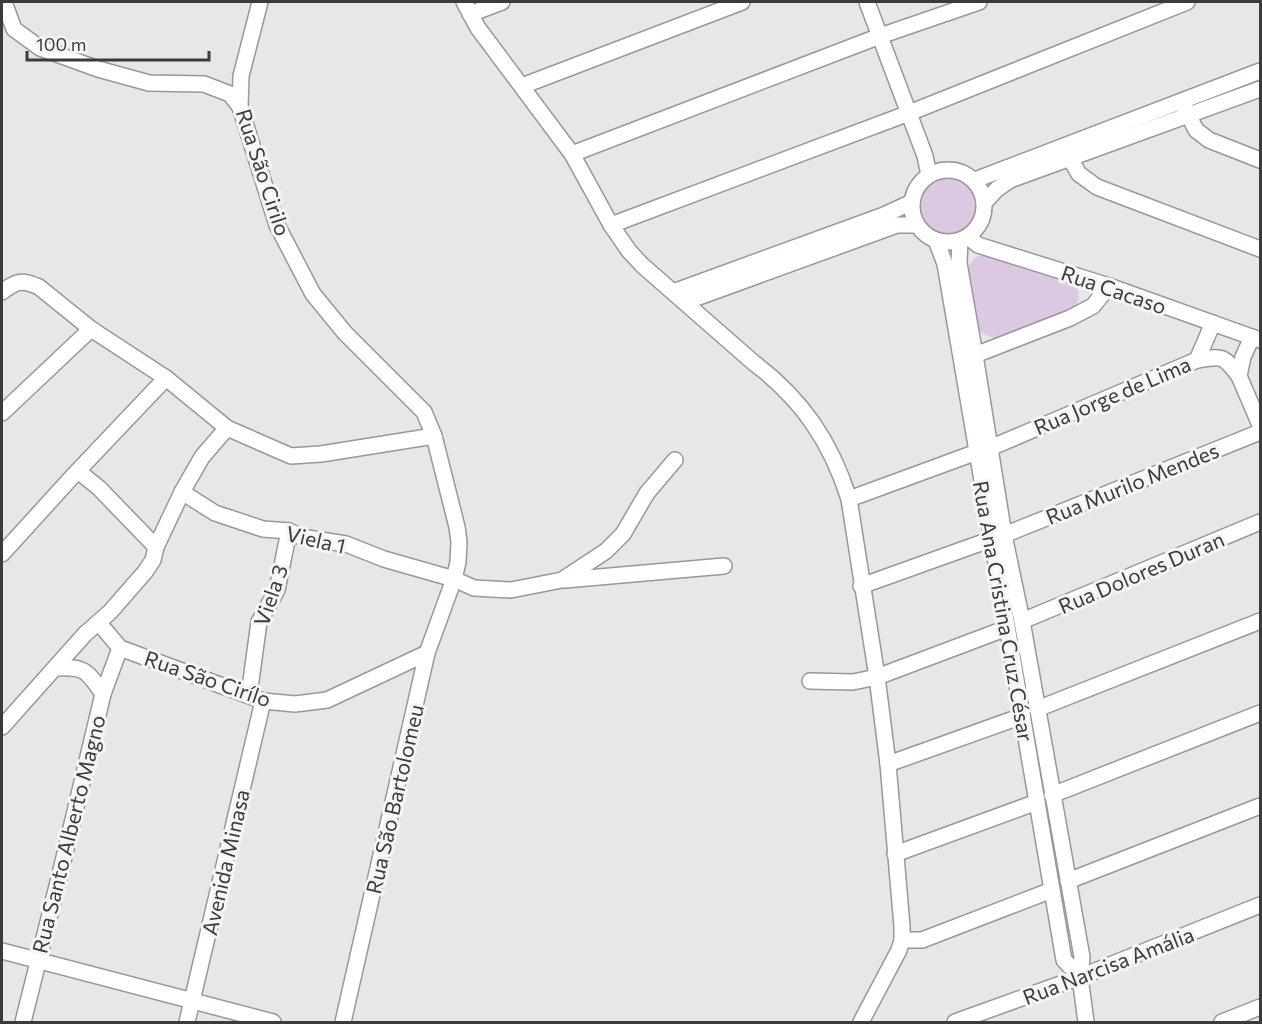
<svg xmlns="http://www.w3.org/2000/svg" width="1262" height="1024" font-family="Commissioner,sans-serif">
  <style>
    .green { fill: #dcc8e2 }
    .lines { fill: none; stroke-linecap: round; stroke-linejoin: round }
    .minor-casing { stroke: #989799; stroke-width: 18 }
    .minor { stroke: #fff; stroke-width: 15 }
    .labels { text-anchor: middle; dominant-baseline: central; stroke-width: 6; stroke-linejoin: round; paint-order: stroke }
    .street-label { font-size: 21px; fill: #3b3b3c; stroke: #f6f4f6 }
  </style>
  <rect width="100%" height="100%" fill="#e8e6e9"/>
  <g class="green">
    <circle cx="948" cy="206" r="28"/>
    <path d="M987,254L1070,280C1082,290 1082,304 1068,312L999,338C990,338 984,335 978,329L968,268C972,259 977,255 987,254Z"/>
  </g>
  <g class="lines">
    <g class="minor-casing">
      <g id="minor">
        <path d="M4,2L14,29L40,48L98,69L149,83L204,84L230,94L240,107"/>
        <path d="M260,2L241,76L240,107L277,225L313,294L345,333L424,412L434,436L457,527L459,542L458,562L454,579L427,653L343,1022"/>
        <path d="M464,2L478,28L572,154L611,225L629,251L642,265L754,363C802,399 831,442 849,499L877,677L888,764L902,926V940L899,950L861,1022"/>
        <path d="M867,2L925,156L929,175"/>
        <path d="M470,14L502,2"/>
        <path d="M522,86L742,2"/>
        <path d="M1185,108L1196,130L1209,140L1260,160"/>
        <path d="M1065,150L1079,174L1097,187L1260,249"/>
        <path d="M572,154L880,36L979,2"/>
        <circle cx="948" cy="206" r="36"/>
        <path d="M975,180L1260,71"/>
        <path d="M985,202L997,189L1010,180L1260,89"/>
        <path d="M611,225L909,113L1187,2"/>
        <path d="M968,237L978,245L1109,286L1260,340"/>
        <path d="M936,240L945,264L1064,960L1080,977"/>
        <path d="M960,240L959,263L975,355L1004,535L1022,621L1082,957L1080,977L1086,1022"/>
        <path d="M2,292C16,281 22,279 39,287L91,329L166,378L227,428L291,456L321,454L434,436"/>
        <path d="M673,292L884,215L912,202"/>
        <path d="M685,302L897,225H917"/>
        <path d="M1252,337L1243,357L1239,376L1260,425"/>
        <path d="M975,355L1070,318L1093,306L1109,286"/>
        <path d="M1197,360C1223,356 1223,355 1239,376"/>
        <path d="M2,413L91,329"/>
        <path d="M990,448L1197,360L1213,323"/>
        <path d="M78,471L99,488L156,547"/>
        <path d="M182,492L215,513L263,529L289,531L301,537L346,544L384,559L454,579L474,588L511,590L562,580L606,551L623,534L647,493L675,460"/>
        <path d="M849,499L977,452"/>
        <path d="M1004,535L1260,432"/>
        <path d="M2,554L72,477L166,378"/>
        <path d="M565,580L724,566"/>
        <path d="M861,586L992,539"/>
        <path d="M1022,621L1260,522"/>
        <path d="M99,623L120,648L263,701L295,704L327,700L427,653"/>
        <path d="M55,668C84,666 87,670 103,694"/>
        <path d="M810,681L853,682L877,677L1007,628"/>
        <path d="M249,695L259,622L277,590L289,531"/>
        <path d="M1037,709L1260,621"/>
        <path d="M2,727L85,634L110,612L145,572L153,560L156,547L182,492L202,457L227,428"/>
        <path d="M888,764L1022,716"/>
        <path d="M1052,795L1260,713"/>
        <path d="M895,854L1037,802"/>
        <path d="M1068,881L1260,806"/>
        <path d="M902,940H922L1052,890"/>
        <path d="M2,951L273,1022"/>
        <path d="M23,1022L60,874L103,694L120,648"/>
        <path d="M187,1022L263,701"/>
        <path d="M955,1022L1080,977L1260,905"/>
        <path d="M1222,1022L1260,1007"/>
      </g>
    </g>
    <use href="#minor" class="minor"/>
  </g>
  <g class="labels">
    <g class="street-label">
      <text transform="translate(264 172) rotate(72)">Rua São Cirilo</text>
      <text transform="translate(1114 289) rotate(19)">Rua Cacaso</text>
      <text transform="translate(1112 395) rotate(-23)">Rua Jorge de Lima</text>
      <text transform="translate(1132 483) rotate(-22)">Rua Murilo Mendes</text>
      <text transform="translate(316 539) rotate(13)">Viela 1</text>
      <text transform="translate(1141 572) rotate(-23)">Rua Dolores Duran</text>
      <text transform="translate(270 595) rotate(-71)">Viela 3</text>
      <text transform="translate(1004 611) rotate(80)">Rua Ana Cristina Cruz César</text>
      <text transform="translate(208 678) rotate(19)">Rua São Cirílo</text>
      <text transform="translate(394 799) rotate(-77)">Rua São Bartolomeu</text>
      <text transform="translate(68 834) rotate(-76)">Rua Santo Alberto Magno</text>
      <text transform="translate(225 862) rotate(-77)">Avenida Minasa</text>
      <text transform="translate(1108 965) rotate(-21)">Rua Narcisa Amália</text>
    </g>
  </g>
  <rect width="1262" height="1024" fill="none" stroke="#3b3b3c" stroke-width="6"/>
  <path d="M27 51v9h182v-9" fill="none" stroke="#3b3b3c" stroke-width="3"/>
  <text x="36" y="51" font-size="18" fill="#3b3b3c" stroke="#f6f4f6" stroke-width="4.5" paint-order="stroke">100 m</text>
</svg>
